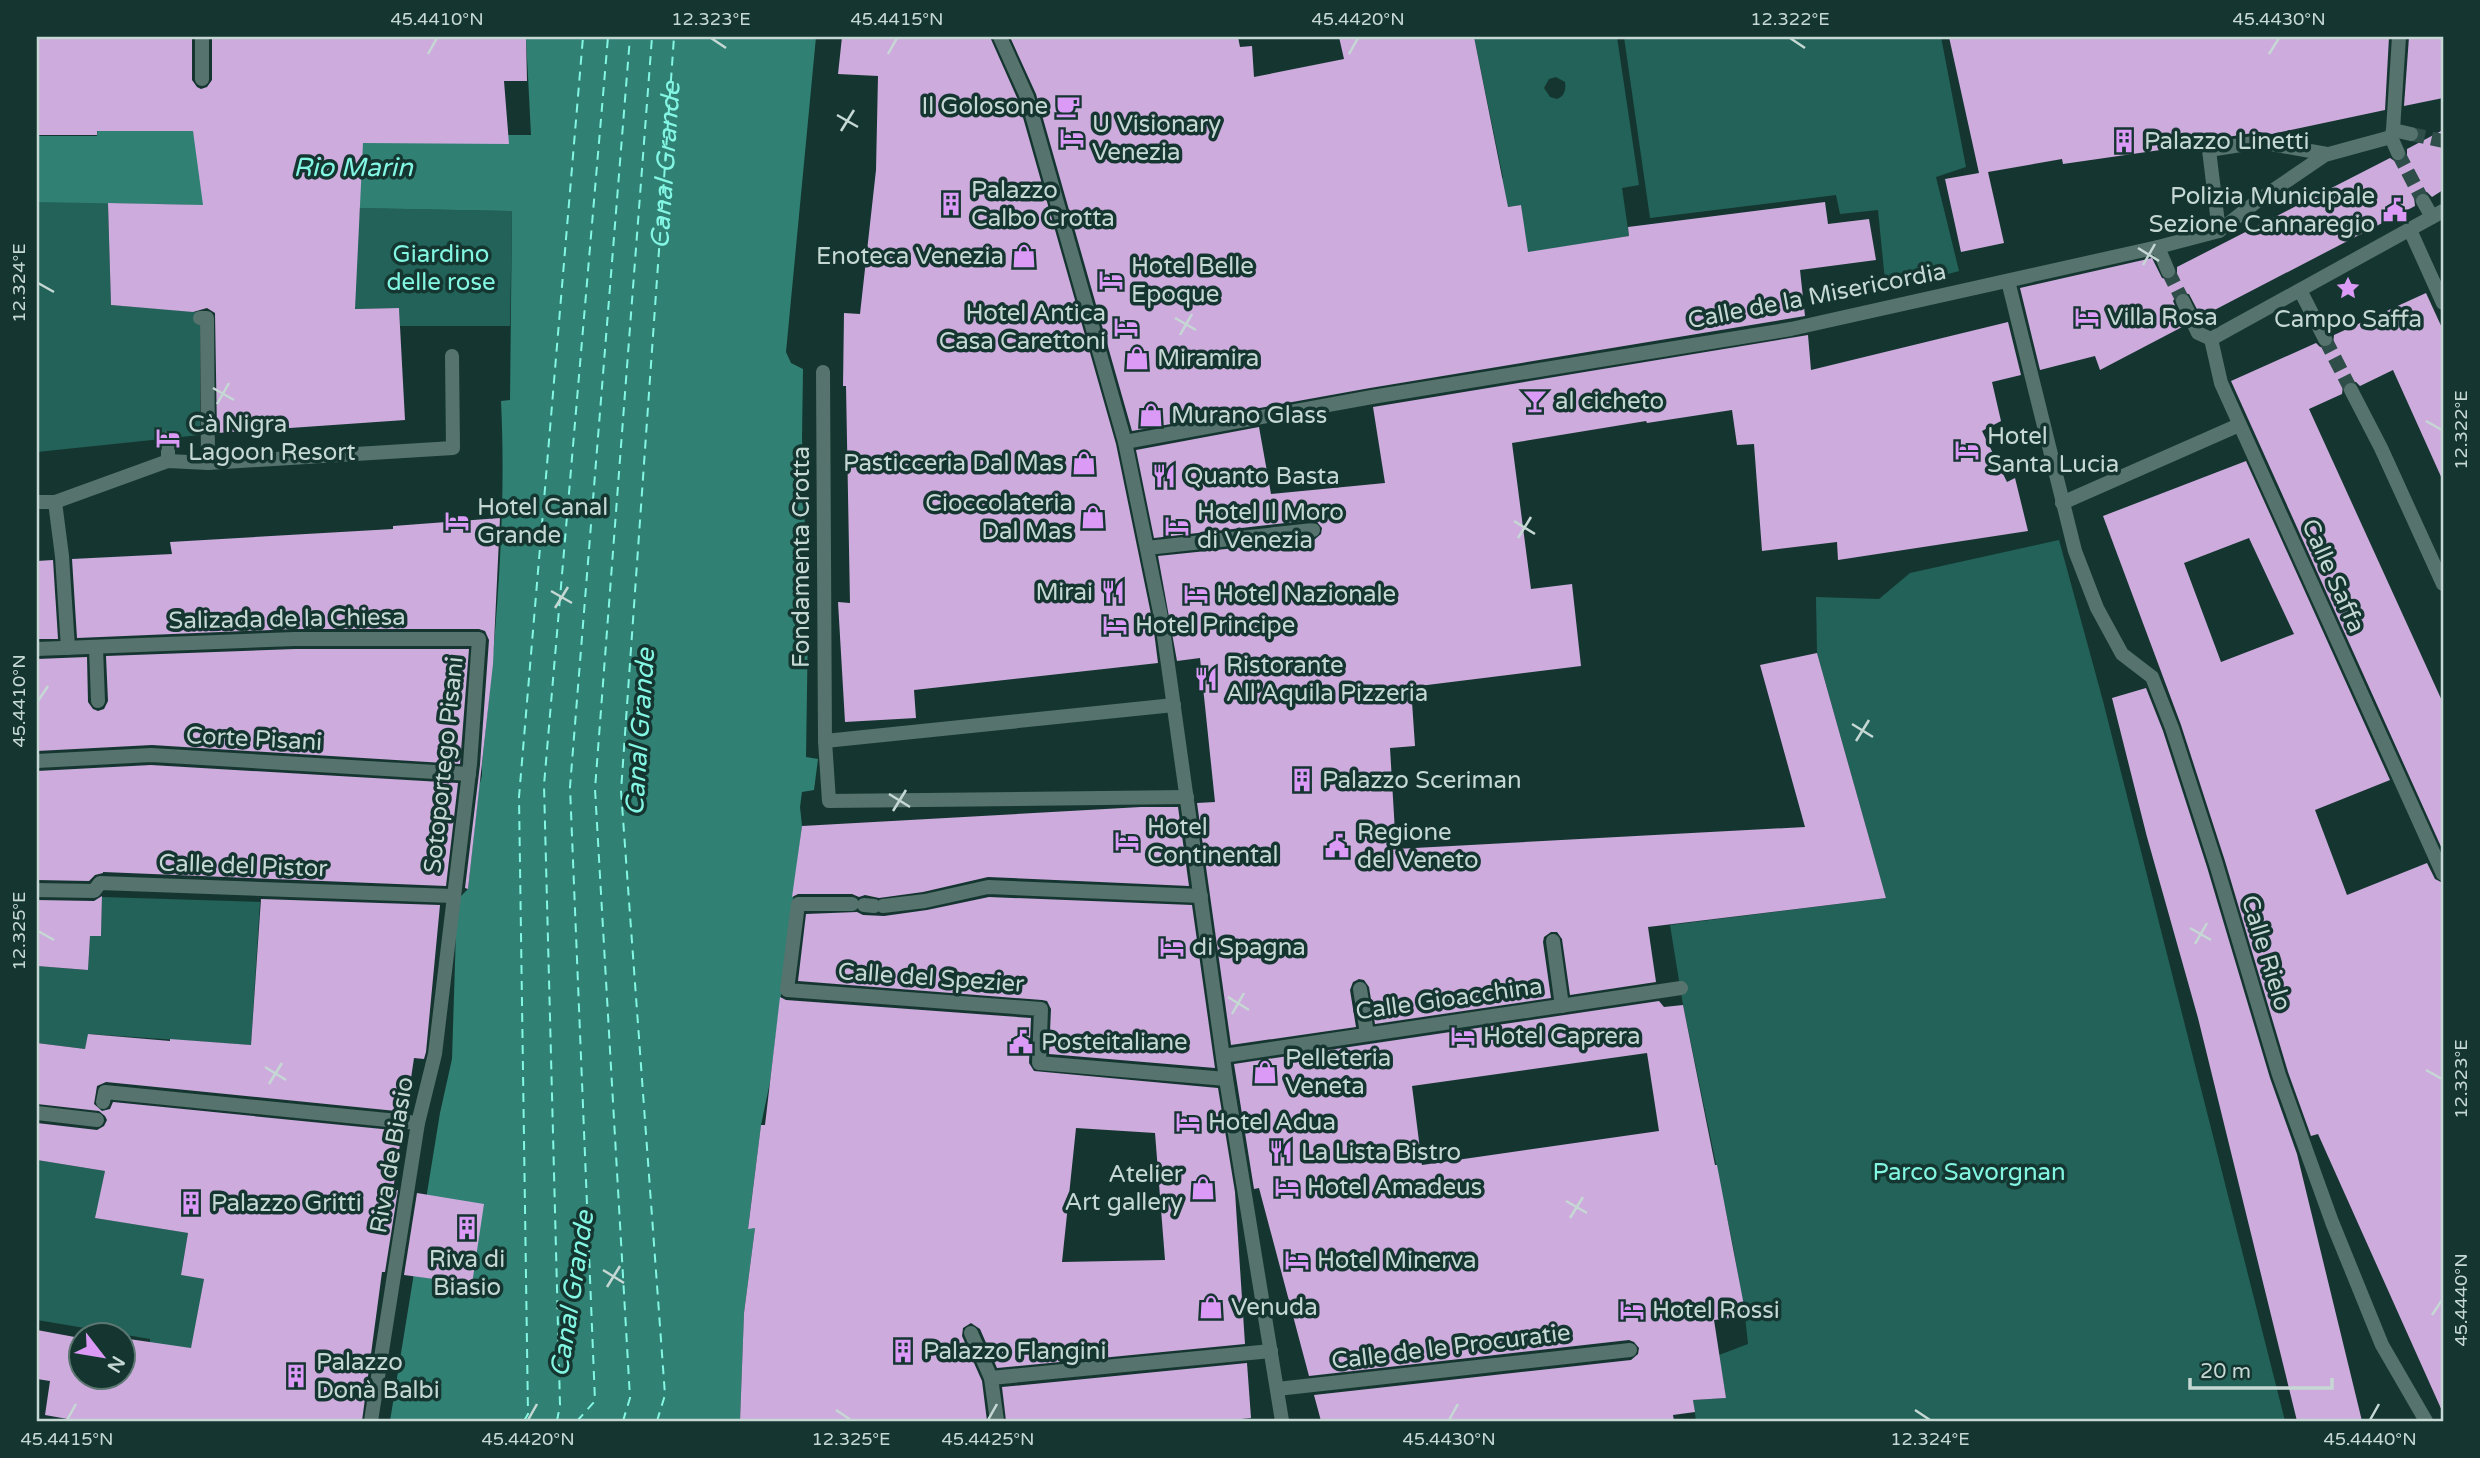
<svg xmlns="http://www.w3.org/2000/svg" width="2480" height="1458" font-family="'Varela Round',sans-serif">
  <style>
    .green { fill: #226258; fill-rule: evenodd }
    .water { fill: #308074 }
    .lines { fill: none; stroke-linecap: round; stroke-linejoin: round }
    .ferry { stroke: #84f7e4; stroke-width: 2; stroke-dasharray: 9 7; stroke-linecap: butt }
    .building { fill: #cdabdd; fill-rule: evenodd }
    .street-tunnel { stroke: #304e49; stroke-width: 14; stroke-dasharray: 14 7; stroke-linecap: butt }
    .street { stroke: #56736e; stroke-width: 14 }
    .ticks { fill: none; stroke: #c6d8d4; stroke-width: 2.5 }
    .labels { text-anchor: middle; dominant-baseline: central; stroke-width: 7; stroke-linejoin: round; paint-order: stroke }
    .poi-label { font-size: 24px; fill: #c6d8d4; stroke: #153630; text-anchor: start }
    .park-label { font-size: 24px; fill: #83f6e2; stroke: #153630 }
    .street-label { font-size: 24px; fill: #c6d8d4; stroke: #153630 }
    .water-label { font-size: 26px; font-style: italic; fill: #84f7e4; stroke: #153630 }
    .neatline { fill: none; stroke: #c6d8d4; stroke-width: 2.5 }
    .ticks-label { font-size: 18px; text-anchor: middle; fill: #c6d8d4 }
  </style>
  <rect width="100%" height="100%" fill="#153630"/>
  <g class="green">
    <path d="M1474,37H1617L1639,185L1622,188L1629,236L1526,253L1521,205L1495,209L1462,185L1503,178ZM1556,77L1565,82C1566,89 1565,96 1557,99L1550,97L1544,88L1549,79Z"/>
    <path d="M1624,37H1941L1966,167L1936,177L1959,271L1886,291L1878,210L1840,214L1836,195L1650,218Z"/>
    <path d="M37,201L108,203L111,305L200,312V435L37,452Z"/>
    <path d="M360,208L512,211L510,326H400L399,308L350,309Z"/>
    <path d="M2059,540L2103,701L2285,1421H1696L1693,1400L1726,1398L1719,1355L1748,1344L1745,1316L1733,1246L1683,1005L1670,925L1886,898L1817,653L1816,597L1879,599L1910,573Z"/>
    <path d="M102,897L260,902L251,1045L89,1034L85,1049L37,1043V966L88,970L90,936H101Z"/>
    <path d="M37,1160L105,1171L96,1218L188,1233L181,1275L204,1279L191,1352L150,1343V1339L37,1320Z"/>
  </g>
  <path class="water" d="M526,37H816L786,352L791,363L803,369L802,438L806,559L797,561L800,622L808,623L806,757L818,759L814,790L802,792L800,807L802,826L770,1082L761,1125L748,1228H755L744,1313L740,1421H390L440,1113L452,1059L457,900L468,889L479,786L482,776V764C495,645 507,521 501,401L510,400L512,211L37,202V136H97L98,121H192L194,136L531,135Z"/>
  <g class="lines">
    <g class="ferry">
      <path d="M524,1421L528,1414L519,797L583,37"/>
      <path d="M557,1421L560,1405L544,785L608,37"/>
      <path d="M577,1421L595,1401L570,787L630,37"/>
      <path d="M623,1421L630,1398L595,789L652,37"/>
      <path id="s1" d="M657,1421L665,1395L621,791L674,37"/>
    </g>
  </g>
  <g class="building">
    <path d="M37,37H192V80L197,87L201,89L207,87L212,80V37H526L527,81H504L509,144L363,143L355,309L399,308L405,420L217,433L215,313L207,308L193,312L111,305L108,203L203,205L193,131H97V135H37Z"/>
    <path d="M842,37H990L1018,100L1116,444L1153,624L1158,663L914,690L916,718L845,722L838,602L850,603L846,386H843L844,313L860,314L876,170L878,76L838,74Z"/>
    <path d="M1010,37H1238L1240,47L1252,46L1254,77L1344,59L1339,37H1474L1508,207L1521,205L1528,252L1629,236L1628,227L1825,202L1828,224L1869,219L1876,260L1800,270L1805,316L1370,388L1132,431L1036,94Z"/>
    <path d="M1949,37H2389L2385,110L2272,134L2259,132L2208,140L2195,147V145L2063,164L2062,159L1988,172L2004,243L1961,252L1945,179L1979,173Z"/>
    <path d="M2409,37H2443V98L2404,106Z"/>
    <path d="M2443,130V190L2432,197L2427,192H2419L2414,197L2415,206L2201,317L2189,294L2178,293L2173,301L2184,326L2100,370L2095,356L2040,370L2020,288L2152,258L2162,278L2171,280L2177,273V267L2390,158L2396,162L2402,161L2407,155V149Z"/>
    <path d="M2426,293L2443,330V481L2393,370L2360,386L2356,382L2347,381L2343,385L2342,394L2309,409L2443,703V851L2231,381L2316,343L2320,347L2329,348L2333,344L2334,335Z"/>
    <path d="M2008,322L2021,375L1992,382L2001,421L1982,431L2007,482L2015,478L2028,531L1838,560L1837,542L1762,551L1754,444L1737,445L1732,410L1647,423L1646,421L1512,443L1531,589L1572,584L1581,666L1411,687L1415,746L1390,748L1396,849L1805,827L1760,665L1817,653L1886,898L1648,927L1656,982L1570,995L1562,939L1557,932H1551L1544,937L1543,942L1551,998L1375,1024L1369,987L1364,980L1359,979L1353,982L1350,990L1356,1027L1231,1045L1197,803L1215,802L1200,658L1177,661L1158,556L1314,540L1321,534L1322,528L1317,522L1312,520L1154,538L1136,450L1259,427L1271,494L1385,483L1373,407L1808,335L1811,370Z"/>
    <path d="M2246,461L2390,780L2315,810L2347,895L2427,863L2435,879L2443,883V1413L2318,1134L2311,1136L2288,1072L2225,861L2181,725L2103,516ZM2249,538L2294,634L2221,662L2184,563Z"/>
    <path d="M500,518L493,664L468,889L465,888L480,765L489,640L485,631L479,629H295L77,638L72,559L172,554L170,542L393,529V526Z"/>
    <path d="M53,560L58,639H37V561Z"/>
    <path d="M295,649H469L460,764L152,745L37,751V659L87,657L88,702L93,709L98,711L104,709L108,701L106,656Z"/>
    <path d="M2146,688L2163,731L2207,867L2270,1078L2297,1154L2362,1421H2297L2198,1018L2147,837L2112,698Z"/>
    <path d="M151,765L458,783L446,886L103,872V873L95,875L89,881L37,880V771Z"/>
    <path d="M1141,807H1178L1189,886L988,877L923,892L879,898L865,895L859,897L852,894H798L792,897L802,826Z"/>
    <path d="M102,896L101,936H90L88,970L37,966V900L94,901Z"/>
    <path d="M989,897L1192,905L1215,1068L1049,1054L1051,1009L1047,1001L1042,1000L798,981L806,914L857,912L863,915L884,916L927,910Z"/>
    <path d="M261,899L440,905L426,1052L424,1059L414,1058L406,1112L106,1082L97,1086L94,1104L102,1111L110,1109L113,1102L402,1131L393,1190H398L385,1272H382L362,1421H79L45,1415L50,1381L37,1379V1330L80,1338V1377H122V1338L191,1348L204,1279L181,1275L188,1233L95,1218L105,1171L37,1160V1123L97,1130L104,1126L107,1120L105,1116L99,1111L37,1104V1043L85,1049L88,1034L170,1041V1039L251,1045Z"/>
    <path d="M780,997L786,1000L1031,1018L1029,1063L1034,1071L1218,1088L1235,1192L1245,1344L997,1368L980,1329L971,1323L963,1328L962,1336L982,1381L987,1421H740L744,1313L755,1228L748,1229L761,1125H765ZM1076,1128L1155,1133L1165,1260L1062,1262Z"/>
    <path d="M1659,1001L1664,1007L1683,1005L1715,1165H1717L1746,1316L1714,1320L1726,1398L1693,1400L1695,1412L1673,1415L1674,1421H1321L1314,1395L1631,1360L1638,1354L1639,1348L1634,1342L1629,1340L1309,1376L1259,1188L1254,1189L1234,1064ZM1647,1053L1659,1131L1422,1165L1412,1086Z"/>
    <path d="M417,1193L484,1204L472,1284L404,1275Z"/>
    <path d="M1247,1363L1251,1418L1220,1421H1006L1002,1387Z"/>
  </g>
  <g class="lines">
    <g class="street-tunnel">
      <path d="M2411,134L2443,141"/>
      <path d="M2398,153L2423,201"/>
      <path d="M2168,271L2183,301"/>
      <path d="M2325,339L2351,390"/>
    </g>
    <g class="street">
      <path d="M202,37V79"/>
      <path d="M1000,37L1027,97L1125,442L1162,622L1226,1079L1282,1421"/>
      <path d="M2393,130L2411,134"/>
      <path d="M2391,137L2398,153"/>
      <path d="M2423,201L2432,217"/>
      <path d="M2410,230L2443,303"/>
      <path d="M2219,231L2209,150L2260,142L2327,154"/>
      <path d="M2158,247L2168,271"/>
      <path d="M2008,281L2075,551L2097,608L2122,654L2152,677L2172,728L2216,864L2279,1075L2332,1222L2382,1345L2426,1421"/>
      <path d="M2300,290L2325,339"/>
      <path d="M2183,301L2198,333L2211,339"/>
      <path d="M200,318H207L208,463"/>
      <path d="M2211,339L2221,383L2443,874"/>
      <path d="M2211,339L2443,211"/>
      <path d="M823,372L825,741L829,801L1187,797"/>
      <path d="M2351,390L2381,448L2443,584"/>
      <path d="M168,438V461"/>
      <path d="M1125,442L1372,397L1791,329L2158,247L2219,231L2256,202L2325,155L2391,137L2393,130L2399,37"/>
      <path d="M37,502H55L168,461L208,463L453,448L452,356"/>
      <path d="M55,502L62,556L68,648"/>
      <path d="M2062,503L2239,425"/>
      <path d="M1147,548L1313,530"/>
      <path d="M96,648L98,701"/>
      <path d="M37,649L295,639H479L470,764L435,1054L418,1123L371,1421"/>
      <path d="M825,741L1174,705"/>
      <path d="M37,761L151,755L469,774"/>
      <path d="M37,890L94,891L100,883L453,896"/>
      <path d="M852,904H798L787,990L1041,1009L1039,1063L1226,1079"/>
      <path d="M864,905L874,906"/>
      <path d="M883,906L925,901L988,887L1201,896"/>
      <path d="M1553,941L1562,1006"/>
      <path d="M1360,989L1367,1034"/>
      <path d="M1223,1056L1681,988"/>
      <path d="M103,1102L105,1092L418,1123"/>
      <path d="M37,1113L97,1120"/>
      <path d="M971,1333L991,1378L997,1421"/>
      <path d="M991,1378L1271,1351"/>
      <path d="M1277,1389L1630,1350"/>
    </g>
  </g>
  <path class="ticks" d="M711,38L726,48M1790,38L1805,48M428,54L437,38M888,54L897,38M1349,54L1358,38M2269,54L2279,38M837,115L858,127M841,131L854,110M2138,248L2159,261M2143,265L2155,244M38,283L54,292M1175,318L1196,330M1180,335L1192,314M213,388L234,400M217,404L229,383M2426,421L2442,430M1514,521L1535,534M1518,538L1531,517M551,591L572,603M555,608L568,587M38,701L48,686M1852,724L1873,737M1856,741L1869,720M889,794L910,807M893,811L906,790M2190,928L2211,940M38,931L54,940M2195,944L2207,923M1228,997L1249,1010M1232,1014L1244,993M265,1067L286,1080M2426,1070L2442,1079M269,1084L282,1063M1566,1201L1587,1213M1570,1218L1583,1197M603,1270L624,1283M607,1287L620,1266M2432,1315L2442,1300M836,1410L851,1420M1915,1410L1930,1420M67,1420L76,1404M528,1420L537,1404M988,1420L997,1404M1449,1420L1458,1404M2370,1420L2379,1404"/>
  <defs>
    <g id="cafe-bare" transform="scale(1.89)"><path d="M-5.5-4.5H6V0H3Q3 3.5 0 3.5H-2.5Q-5.5 3.5-5.5 0ZM3-3.2v2h1.7v-2ZM-6 4.5H4V6H-6Z" fill="#da9af6" stroke="#153630" stroke-width="2.5" paint-order="stroke"/></g>
    <g id="hotel-bare" transform="scale(1.89)"><path d="M-6-4.5h1.5V1H6V5H4.5V3h-9V5H-6ZM-4 0a1.8 1.8 0 1 1 3.6 0ZM.5 0V-2.5h3Q6-2.5 6 0Z" fill="#da9af6" stroke="#153630" stroke-width="2.5" paint-order="stroke"/></g>
    <g id="building-bare" transform="scale(1.89)"><path d="M-4-6H4V6H1V3H-1V6H-4ZM-2.5-4.3h1.7v1.8h-1.7ZM.8-4.3h1.7v1.8H.8ZM-2.5-1h1.7V.8h-1.7ZM.8-1h1.7V.8H.8Z" fill="#da9af6" stroke="#153630" stroke-width="2.5" paint-order="stroke"/></g>
    <g id="civic-bare" transform="scale(1.89)"><path d="M-.6-6.5H3V-4.5H.6V-3L4-1V1h2V6H-6V1h2V-1L-.6-3ZM-1.2 2.5V6h2.4V2.5Z" fill="#da9af6" stroke="#153630" stroke-width="2.5" paint-order="stroke"/></g>
    <g id="shop-bare" transform="scale(1.89)"><path d="M-5-2.5h2.3a2.7 3.5 0 0 1 5.4 0H5L5.5 6h-11ZM-1.5-2.5h3a1.5 2.3 0 0 0-3 0Z" fill="#da9af6" stroke="#153630" stroke-width="2.5" paint-order="stroke"/></g>
    <g id="sight-bare" transform="scale(1.89)"><path d="M0-6L1.8-2.2L6-1.7L2.9 1.2L3.7 5.4L0 3.3L-3.7 5.4L-2.9 1.2L-6-1.7L-1.8-2.2Z" fill="#da9af6" stroke="#153630" stroke-width="2.5" paint-order="stroke"/></g>
    <g id="bar-bare" transform="scale(1.89)"><path d="M-6-5H6L.8 .8V4.5H3.5V6h-7V4.5H-.8V.8Z" fill="#da9af6" stroke="#153630" stroke-width="2.5" paint-order="stroke"/></g>
    <g id="restaurant-bare" transform="scale(1.89)"><path d="M-5-6h1v4h1v-4h1v4h1v-4h1v5L-1.5 .5V6h-2V.5L-5-1ZM5-6V6H3V1.5H1.5Q1.5-4 5-6Z" fill="#da9af6" stroke="#153630" stroke-width="2.5" paint-order="stroke"/></g>
  </defs>
  <g fill-rule="evenodd">
    <use href="#cafe-bare" x="1068" y="106"/>
    <use href="#hotel-bare" x="1072" y="138"/>
    <use href="#building-bare" x="2124" y="141"/>
    <use href="#building-bare" x="951" y="204"/>
    <use href="#civic-bare" x="2395" y="210"/>
    <use href="#shop-bare" x="1024" y="256"/>
    <use href="#hotel-bare" x="1111" y="280"/>
    <use href="#sight-bare" x="2348" y="288"/>
    <use href="#hotel-bare" x="2087" y="317"/>
    <use href="#hotel-bare" x="1126" y="327"/>
    <use href="#shop-bare" x="1137" y="358"/>
    <use href="#bar-bare" x="1535" y="401"/>
    <use href="#shop-bare" x="1151" y="415"/>
    <use href="#hotel-bare" x="168" y="438"/>
    <use href="#hotel-bare" x="1967" y="450"/>
    <use href="#shop-bare" x="1084" y="463"/>
    <use href="#restaurant-bare" x="1164" y="476"/>
    <use href="#shop-bare" x="1093" y="517"/>
    <use href="#hotel-bare" x="457" y="521"/>
    <use href="#hotel-bare" x="1177" y="526"/>
    <use href="#restaurant-bare" x="1113" y="592"/>
    <use href="#hotel-bare" x="1196" y="594"/>
    <use href="#hotel-bare" x="1115" y="625"/>
    <use href="#restaurant-bare" x="1206" y="679"/>
    <use href="#building-bare" x="1302" y="780"/>
    <use href="#hotel-bare" x="1127" y="841"/>
    <use href="#civic-bare" x="1337" y="846"/>
    <use href="#hotel-bare" x="1172" y="947"/>
    <use href="#hotel-bare" x="1463" y="1036"/>
    <use href="#civic-bare" x="1021" y="1042"/>
    <use href="#shop-bare" x="1265" y="1072"/>
    <use href="#hotel-bare" x="1188" y="1122"/>
    <use href="#restaurant-bare" x="1281" y="1152"/>
    <use href="#hotel-bare" x="1287" y="1187"/>
    <use href="#shop-bare" x="1203" y="1188"/>
    <use href="#building-bare" x="191" y="1203"/>
    <use href="#building-bare" x="467" y="1228"/>
    <use href="#hotel-bare" x="1297" y="1260"/>
    <use href="#shop-bare" x="1211" y="1307"/>
    <use href="#hotel-bare" x="1632" y="1310"/>
    <use href="#building-bare" x="903" y="1351"/>
    <use href="#building-bare" x="296" y="1376"/>
  </g>
  <g class="labels">
    <g class="poi-label">
      <text x="1048" y="106" text-anchor="end">Il Golosone</text>
      <text x="1092" y="124">U Visionary<tspan x="1092" dy="28">Venezia</tspan></text>
      <text x="2144" y="141">Palazzo Linetti</text>
      <text x="971" y="190">Palazzo<tspan x="971" dy="28">Calbo Crotta</tspan></text>
      <text x="2375" y="196" text-anchor="end">Polizia Municipale<tspan x="2375" dy="28">Sezione Cannaregio</tspan></text>
      <text x="1004" y="256" text-anchor="end">Enoteca Venezia</text>
      <text x="1131" y="266">Hotel Belle<tspan x="1131" dy="28">Epoque</tspan></text>
      <text x="1106" y="313" text-anchor="end">Hotel Antica<tspan x="1106" dy="28">Casa Carettoni</tspan></text>
      <text x="2107" y="317">Villa Rosa</text>
      <text x="2348" y="319" text-anchor="middle">Campo Saffa</text>
      <text x="1157" y="358">Miramira</text>
      <text x="1555" y="401">al cicheto</text>
      <text x="1171" y="415">Murano Glass</text>
      <text x="188" y="424">Cà Nigra<tspan x="188" dy="28">Lagoon Resort</tspan></text>
      <text x="1987" y="436">Hotel<tspan x="1987" dy="28">Santa Lucia</tspan></text>
      <text x="1064" y="463" text-anchor="end">Pasticceria Dal Mas</text>
      <text x="1184" y="476">Quanto Basta</text>
      <text x="1073" y="503" text-anchor="end">Cioccolateria<tspan x="1073" dy="28">Dal Mas</tspan></text>
      <text x="477" y="507">Hotel Canal<tspan x="477" dy="28">Grande</tspan></text>
      <text x="1197" y="512">Hotel Il Moro<tspan x="1197" dy="28">di Venezia</tspan></text>
      <text x="1093" y="592" text-anchor="end">Mirai</text>
      <text x="1216" y="594">Hotel Nazionale</text>
      <text x="1135" y="625">Hotel Principe</text>
      <text x="1226" y="665">Ristorante<tspan x="1226" dy="28">All'Aquila Pizzeria</tspan></text>
      <text x="1322" y="780">Palazzo Sceriman</text>
      <text x="1147" y="827">Hotel<tspan x="1147" dy="28">Continental</tspan></text>
      <text x="1357" y="832">Regione<tspan x="1357" dy="28">del Veneto</tspan></text>
      <text x="1192" y="947">di Spagna</text>
      <text x="1483" y="1036">Hotel Caprera</text>
      <text x="1041" y="1042">Posteitaliane</text>
      <text x="1285" y="1058">Pelleteria<tspan x="1285" dy="28">Veneta</tspan></text>
      <text x="1208" y="1122">Hotel Adua</text>
      <text x="1301" y="1152">La Lista Bistro</text>
      <text x="1183" y="1174" text-anchor="end">Atelier<tspan x="1183" dy="28">Art gallery</tspan></text>
      <text x="1307" y="1187">Hotel Amadeus</text>
      <text x="211" y="1203">Palazzo Gritti</text>
      <text x="467" y="1259" text-anchor="middle">Riva di<tspan x="467" dy="28">Biasio</tspan></text>
      <text x="1317" y="1260">Hotel Minerva</text>
      <text x="1231" y="1307">Venuda</text>
      <text x="1652" y="1310">Hotel Rossi</text>
      <text x="923" y="1351">Palazzo Flangini</text>
      <text x="316" y="1362">Palazzo<tspan x="316" dy="28">Donà Balbi</tspan></text>
    </g>
    <g class="park-label">
      <text x="441" y="254">Giardino<tspan x="441" dy="28">delle rose</tspan></text>
      <text x="1969" y="1172">Parco Savorgnan</text>
    </g>
    <g class="street-label">
      <text transform="translate(1817 296) rotate(-11)">Calle de la Misericordia</text>
      <text transform="translate(801 557) rotate(-90)">Fondamenta Crotta</text>
      <text transform="translate(2333 576) rotate(66)">Calle Saffa</text>
      <text transform="translate(287 619) rotate(-1)">Salizada de la Chiesa</text>
      <text transform="translate(254 739) rotate(3)">Corte Pisani</text>
      <text transform="translate(444 765) rotate(-84)">Sotoportego Pisani</text>
      <text transform="translate(243 866) rotate(2)">Calle del Pistor</text>
      <text transform="translate(2266 953) rotate(73)">Calle Rielo</text>
      <text transform="translate(931 978) rotate(4)">Calle del Spezier</text>
      <text transform="translate(1449 999) rotate(-8)">Calle Gioacchina</text>
      <text transform="translate(392 1155) rotate(-80)">Riva de Biasio</text>
      <text transform="translate(1451 1347) rotate(-7)">Calle de le Procuratie</text>
    </g>
    <g class="water-label">
      <text stroke="none"><textPath href="#s1" startOffset="1260">Canal Grande</textPath></text>
      <text x="353" y="167">Rio Marin</text>
      <text transform="translate(640 732) rotate(-86)">Canal Grande</text>
      <text transform="translate(572 1294) rotate(-81)">Canal Grande</text>
    </g>
  </g>
  <rect width="2480" height="1458" fill="none" stroke="#153630" stroke-width="77"/>
  <g transform="translate(102 1356) rotate(121)"><circle r="33" fill="#153630" stroke="#5c7772" stroke-width="2"/>
  <path d="M0-5L12 26L0 18L-12 26Z" fill="#da9af6"/>
  <text y="-10" font-size="19" font-weight="bold" text-anchor="middle" fill="#c6d8d4">N</text>
  </g>
  <path d="M2190 1378v10h142v-10" fill="none" stroke="#c6d8d4" stroke-width="3.5"/>
  <text x="2200" y="1378" font-size="21" fill="#c6d8d4" stroke="#153630" stroke-width="5" paint-order="stroke">20 m</text>
  <rect x="38" y="38" width="2404" height="1382" class="neatline"/>
  <g class="ticks-label">
    <text x="437" y="25">45.4410°N</text>
    <text x="711" y="25">12.323°E</text>
    <text x="897" y="25">45.4415°N</text>
    <text x="1358" y="25">45.4420°N</text>
    <text x="1790" y="25">12.322°E</text>
    <text x="2279" y="25">45.4430°N</text>
    <text transform="translate(19 283) rotate(-90)" y="6">12.324°E</text>
    <text transform="translate(2461 430) rotate(-90)" y="6">12.322°E</text>
    <text transform="translate(19 701) rotate(-90)" y="6">45.4410°N</text>
    <text transform="translate(19 931) rotate(-90)" y="6">12.325°E</text>
    <text transform="translate(2461 1079) rotate(-90)" y="6">12.323°E</text>
    <text transform="translate(2461 1300) rotate(-90)" y="6">45.4440°N</text>
    <text x="67" y="1445">45.4415°N</text>
    <text x="528" y="1445">45.4420°N</text>
    <text x="851" y="1445">12.325°E</text>
    <text x="988" y="1445">45.4425°N</text>
    <text x="1449" y="1445">45.4430°N</text>
    <text x="1930" y="1445">12.324°E</text>
    <text x="2370" y="1445">45.4440°N</text>
  </g>
</svg>
